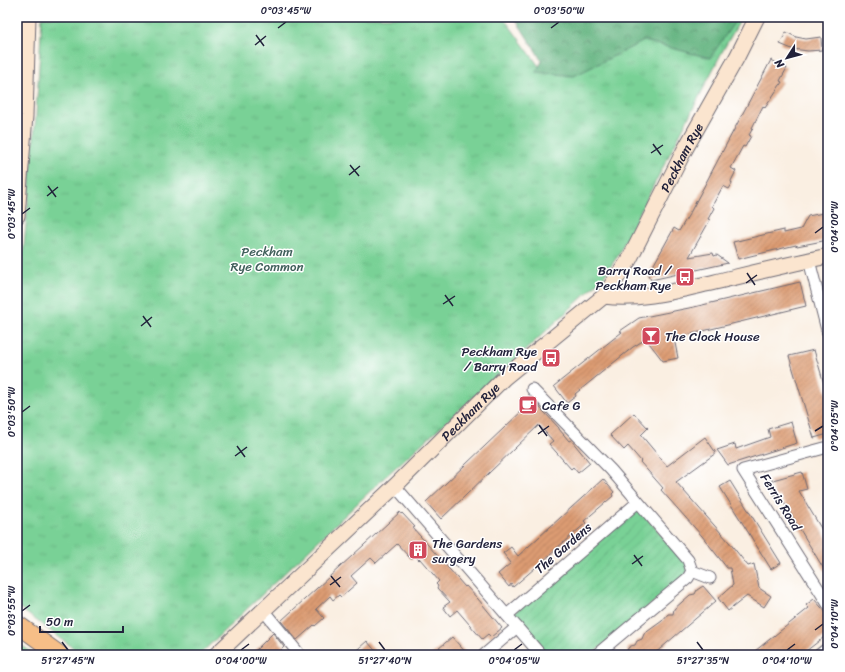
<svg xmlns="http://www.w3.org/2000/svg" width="845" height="672" font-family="Sriracha,sans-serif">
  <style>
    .grass { fill: url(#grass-tufts); stroke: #4e7a68 }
    .forest { fill: url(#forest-crowns); stroke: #426a5d }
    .garden { fill: url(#garden-furrows); stroke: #4e7a68 }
    .building { fill: url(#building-hatch) }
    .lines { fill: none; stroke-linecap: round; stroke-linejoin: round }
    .street-casing { stroke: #6e6a75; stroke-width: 13 }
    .secondary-casing { stroke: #6e6a75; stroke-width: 17 }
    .primary-casing { stroke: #6e6a75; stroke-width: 19 }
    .street { stroke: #fff; stroke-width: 11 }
    .secondary { stroke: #fbe5cf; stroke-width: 15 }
    .primary { stroke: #f6be87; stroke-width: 17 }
    .ticks { fill: none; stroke: #22223b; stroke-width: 1.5 }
    .labels { text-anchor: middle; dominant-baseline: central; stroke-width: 3; stroke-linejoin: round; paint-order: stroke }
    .street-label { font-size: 13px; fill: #22223b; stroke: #fff }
    .park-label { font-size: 13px; fill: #405f5b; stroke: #fff }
    .poi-label { font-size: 13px; fill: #22223b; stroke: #fff; text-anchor: start }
    .neatline { fill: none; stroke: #22223b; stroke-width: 1.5 }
    .ticks-label { font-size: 10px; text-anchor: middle; fill: #22223b }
  </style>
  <defs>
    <pattern id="grass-tufts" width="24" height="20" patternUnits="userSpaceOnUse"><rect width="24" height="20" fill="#79d196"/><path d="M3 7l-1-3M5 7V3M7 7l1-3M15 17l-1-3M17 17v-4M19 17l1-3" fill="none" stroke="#68b382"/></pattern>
    <pattern id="forest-crowns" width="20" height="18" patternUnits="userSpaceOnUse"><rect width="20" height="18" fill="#62b37f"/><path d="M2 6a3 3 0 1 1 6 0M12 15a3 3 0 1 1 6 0" fill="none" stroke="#509169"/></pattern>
    <pattern id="garden-furrows" width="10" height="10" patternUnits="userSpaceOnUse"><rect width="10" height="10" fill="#79d196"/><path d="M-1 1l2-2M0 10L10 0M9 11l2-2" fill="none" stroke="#68b382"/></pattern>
    <pattern id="building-hatch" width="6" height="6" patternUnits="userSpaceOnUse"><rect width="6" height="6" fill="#dc9b72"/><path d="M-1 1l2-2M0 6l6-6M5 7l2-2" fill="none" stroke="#b27e5f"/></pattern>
  </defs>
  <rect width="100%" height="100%" fill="#fff"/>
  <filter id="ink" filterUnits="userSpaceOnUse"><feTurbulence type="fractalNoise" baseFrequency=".025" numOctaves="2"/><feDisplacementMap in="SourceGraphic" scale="8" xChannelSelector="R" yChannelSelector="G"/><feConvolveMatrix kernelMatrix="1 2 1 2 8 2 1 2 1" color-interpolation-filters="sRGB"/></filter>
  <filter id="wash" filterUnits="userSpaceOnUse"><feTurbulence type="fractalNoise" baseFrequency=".012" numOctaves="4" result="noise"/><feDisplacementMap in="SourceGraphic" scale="16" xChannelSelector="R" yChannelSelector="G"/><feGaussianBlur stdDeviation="0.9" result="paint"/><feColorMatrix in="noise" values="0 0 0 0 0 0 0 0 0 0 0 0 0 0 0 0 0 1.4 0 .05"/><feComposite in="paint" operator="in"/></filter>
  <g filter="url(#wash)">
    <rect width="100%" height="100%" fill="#faefe2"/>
    <g class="grass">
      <path d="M42,17H503L541,69L645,17H742L722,52L617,257L603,278L516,359L386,476L199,655H83L17,606V322L36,115Z"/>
      <path d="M17,642L35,655H17Z"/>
    </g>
    <path class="forest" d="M514,17H738L710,58L644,41L574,76L536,72L542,61Z"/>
    <path class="garden" d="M637,507L685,561L688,569L685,576L591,655H545L511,615Z"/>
    <g id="blocks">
      <g class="building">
        <path d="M786,32L796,37L806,39L821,37L822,50L808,51L792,49L780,44Z"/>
        <path d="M771,60L787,68L782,77L780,81L782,82L765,108L763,106L752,128H753L749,135L751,136L745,147L743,146L731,168L736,171L731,181L732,184L729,189L723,186L712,206L714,208L708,219L710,220L689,257L713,253L714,256L717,255L728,263L651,280L648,275L674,228L679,231L691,211Z"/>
        <path d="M828,212V240L797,246L796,245L738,259L733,242L784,230V233L801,229L808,216Z"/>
        <path d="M800,282L806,306L674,338L678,358L663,361L646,339L633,347L575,394L576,396L567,403L554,386L622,332L620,331L639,318L694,307Z"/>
        <path d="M814,350L828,397V434L814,438L789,356Z"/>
        <path d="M529,396L559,428V429L569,441L571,440L590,463L578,473L573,467L571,469L549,444L553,441L539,425L441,519L426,502L524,409L520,404Z"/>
        <path d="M634,413L648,428L641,435L667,466L705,437L716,453L676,482L729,542L748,566L754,564L759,588L771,596L764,607L747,596L728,611L718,598L733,585L730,568H727L702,536L661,490L663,488L640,462L641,461L628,446L624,450L610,435Z"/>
        <path d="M791,422L797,443L728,465L717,450L735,444L736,449L770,437L768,429Z"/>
        <path d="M802,472L807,489L799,491L828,540V576L780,496L776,497L769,481Z"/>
        <path d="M603,479L614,492L612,494L613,496L584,521L586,523L557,548V549L513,587L511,584L509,587L498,574L511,563L503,553L511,547L518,556Z"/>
        <path d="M730,481L781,563L771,569L720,487Z"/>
        <path d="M400,512L401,514L402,513L415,527L413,528L465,587L466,586L478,599L502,628L491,637L488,634L482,639L457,610L450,616L443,607L450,602L437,588L438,586L436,584L439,581L420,559L419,560L415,556L411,559L397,544L376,563L371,558L351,576L357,583L341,597L339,595L333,600L330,596L316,609L324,618L315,626L314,625L297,640L281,621Z"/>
        <path d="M703,586L716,601L653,655H630L627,652L628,648L631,646L635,645L637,641L642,639L644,634L662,621L668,614H673L674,609L690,595L695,594L697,590Z"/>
        <path d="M814,599L828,615V634L801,655H750L809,608L806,605Z"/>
        <path d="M273,633L284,647L276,655H251Z"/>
        <path d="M452,637L468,655H431Z"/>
        <path d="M367,641L379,655H351Z"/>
      </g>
    </g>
  </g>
  <g filter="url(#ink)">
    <use href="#blocks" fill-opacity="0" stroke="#6e6a75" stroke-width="1"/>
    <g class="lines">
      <g class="street-casing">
        <g id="street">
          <path d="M809,260L828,334"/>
          <path d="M532,389L611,470L688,560L692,571L710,578"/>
          <path d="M828,447L743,470L828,604"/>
          <path d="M395,486L541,655"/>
          <path d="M263,610L300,655"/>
          <path d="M507,615L638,502"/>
          <path d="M484,655L517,627"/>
          <path d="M596,655L688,578L692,571"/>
          <path d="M819,655L828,648"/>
        </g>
      </g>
      <g class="secondary-casing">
        <g id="secondary">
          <path d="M17,216L25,116L28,17"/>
          <path d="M604,296C641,301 679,290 715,282C753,273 790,264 828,256"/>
          <path id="s1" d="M216,655L395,486L504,378L604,296L629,260L684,151L737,57L757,17"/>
        </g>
      </g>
      <g class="primary-casing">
        <path id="primary" d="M17,624L60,655"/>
      </g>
      <use href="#street" class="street"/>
      <use href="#secondary" class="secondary"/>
      <use href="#primary" class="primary"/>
    </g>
  </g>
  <path class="ticks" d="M278,28L286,22M551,28L559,22M256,35L264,46M255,45L266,36M653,144L661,155M651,153L663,145M350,165L359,176M349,175L360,166M48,186L56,197M47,196L58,187M22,214L30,208M815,233L823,227M747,273L755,285M746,283L757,275M445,295L453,306M443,304L455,296M143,316L151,327M141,326L152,317M22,412L30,406M539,425L547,436M815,431L823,426M538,434L549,426M237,446L245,457M235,456L247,447M634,555L642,566M632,564L643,556M331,576L340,587M330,585L341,577M22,611L30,605M815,630L823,624M62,642L68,650M379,642L385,650M697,642L703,650M241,650L249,644M514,650L522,644M787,650L795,644"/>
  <defs>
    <g id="bus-square" transform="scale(1)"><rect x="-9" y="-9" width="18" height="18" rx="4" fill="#d1495b" stroke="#fff"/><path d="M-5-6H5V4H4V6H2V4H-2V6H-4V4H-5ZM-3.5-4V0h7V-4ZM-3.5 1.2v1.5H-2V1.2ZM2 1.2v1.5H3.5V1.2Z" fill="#fff"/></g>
    <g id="bar-square" transform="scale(1)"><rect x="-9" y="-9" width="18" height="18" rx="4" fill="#d1495b" stroke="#fff"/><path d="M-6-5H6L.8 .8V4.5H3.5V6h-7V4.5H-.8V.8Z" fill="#fff"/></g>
    <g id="cafe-square" transform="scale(1)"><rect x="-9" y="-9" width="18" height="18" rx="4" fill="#d1495b" stroke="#fff"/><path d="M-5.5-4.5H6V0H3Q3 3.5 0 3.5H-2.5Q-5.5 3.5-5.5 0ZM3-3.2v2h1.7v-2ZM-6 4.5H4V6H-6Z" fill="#fff"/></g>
    <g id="building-square" transform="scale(1)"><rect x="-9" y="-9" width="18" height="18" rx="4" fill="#d1495b" stroke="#fff"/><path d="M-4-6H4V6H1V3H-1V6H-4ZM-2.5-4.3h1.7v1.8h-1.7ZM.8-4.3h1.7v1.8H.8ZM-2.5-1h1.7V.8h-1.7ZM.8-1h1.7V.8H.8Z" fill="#fff"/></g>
  </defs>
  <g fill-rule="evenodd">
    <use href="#bus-square" x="685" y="277"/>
    <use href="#bar-square" x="651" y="336"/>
    <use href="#bus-square" x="551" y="358"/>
    <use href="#cafe-square" x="528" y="405"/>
    <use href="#building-square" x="418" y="550"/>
  </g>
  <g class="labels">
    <g class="street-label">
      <text stroke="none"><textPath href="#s1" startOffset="688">Peckham Rye</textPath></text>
      <text stroke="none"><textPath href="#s1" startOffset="352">Peckham Rye</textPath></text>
      <text transform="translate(781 502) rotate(58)">Ferris Road</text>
      <text transform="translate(563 548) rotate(-41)">The Gardens</text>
    </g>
    <g class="park-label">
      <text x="267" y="251">Peckham<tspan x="267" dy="15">Rye Common</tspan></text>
    </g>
    <g class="poi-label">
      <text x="671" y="270" text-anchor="end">Barry Road /<tspan x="671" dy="15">Peckham Rye</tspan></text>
      <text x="665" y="336">The Clock House</text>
      <text x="537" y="351" text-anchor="end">Peckham Rye<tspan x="537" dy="15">/ Barry Road</tspan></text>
      <text x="542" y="405">Cafe G</text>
      <text x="432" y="543">The Gardens<tspan x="432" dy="15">surgery</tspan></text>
    </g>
  </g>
  <rect width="845" height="672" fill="none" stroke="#fff" stroke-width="44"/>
  <g transform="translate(787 58) rotate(234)" stroke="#ffffff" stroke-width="3" paint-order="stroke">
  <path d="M0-3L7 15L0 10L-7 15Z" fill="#22223b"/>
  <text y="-6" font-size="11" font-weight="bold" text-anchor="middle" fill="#22223b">N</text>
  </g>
  <path d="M40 626v6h83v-6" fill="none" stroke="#22223b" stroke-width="2"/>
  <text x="46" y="626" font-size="12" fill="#22223b" stroke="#ffffff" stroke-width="3" paint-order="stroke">50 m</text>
  <rect x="22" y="22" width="801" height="628" class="neatline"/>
  <g class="ticks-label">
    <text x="286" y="14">0°03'45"W</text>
    <text x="559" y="14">0°03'50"W</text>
    <text transform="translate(11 214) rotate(-90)" y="4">0°03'45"W</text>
    <text transform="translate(834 227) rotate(-90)" y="4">0°04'00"W</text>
    <text transform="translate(11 412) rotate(-90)" y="4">0°03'50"W</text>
    <text transform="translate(834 426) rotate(-90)" y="4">0°04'05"W</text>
    <text transform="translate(11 611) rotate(-90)" y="4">0°03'55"W</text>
    <text transform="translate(834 624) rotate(-90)" y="4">0°04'10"W</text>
    <text x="68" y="664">51°27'45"N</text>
    <text x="241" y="664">0°04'00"W</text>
    <text x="385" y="664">51°27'40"N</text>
    <text x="514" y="664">0°04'05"W</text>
    <text x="703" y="664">51°27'35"N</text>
    <text x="787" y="664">0°04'10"W</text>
  </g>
</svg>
